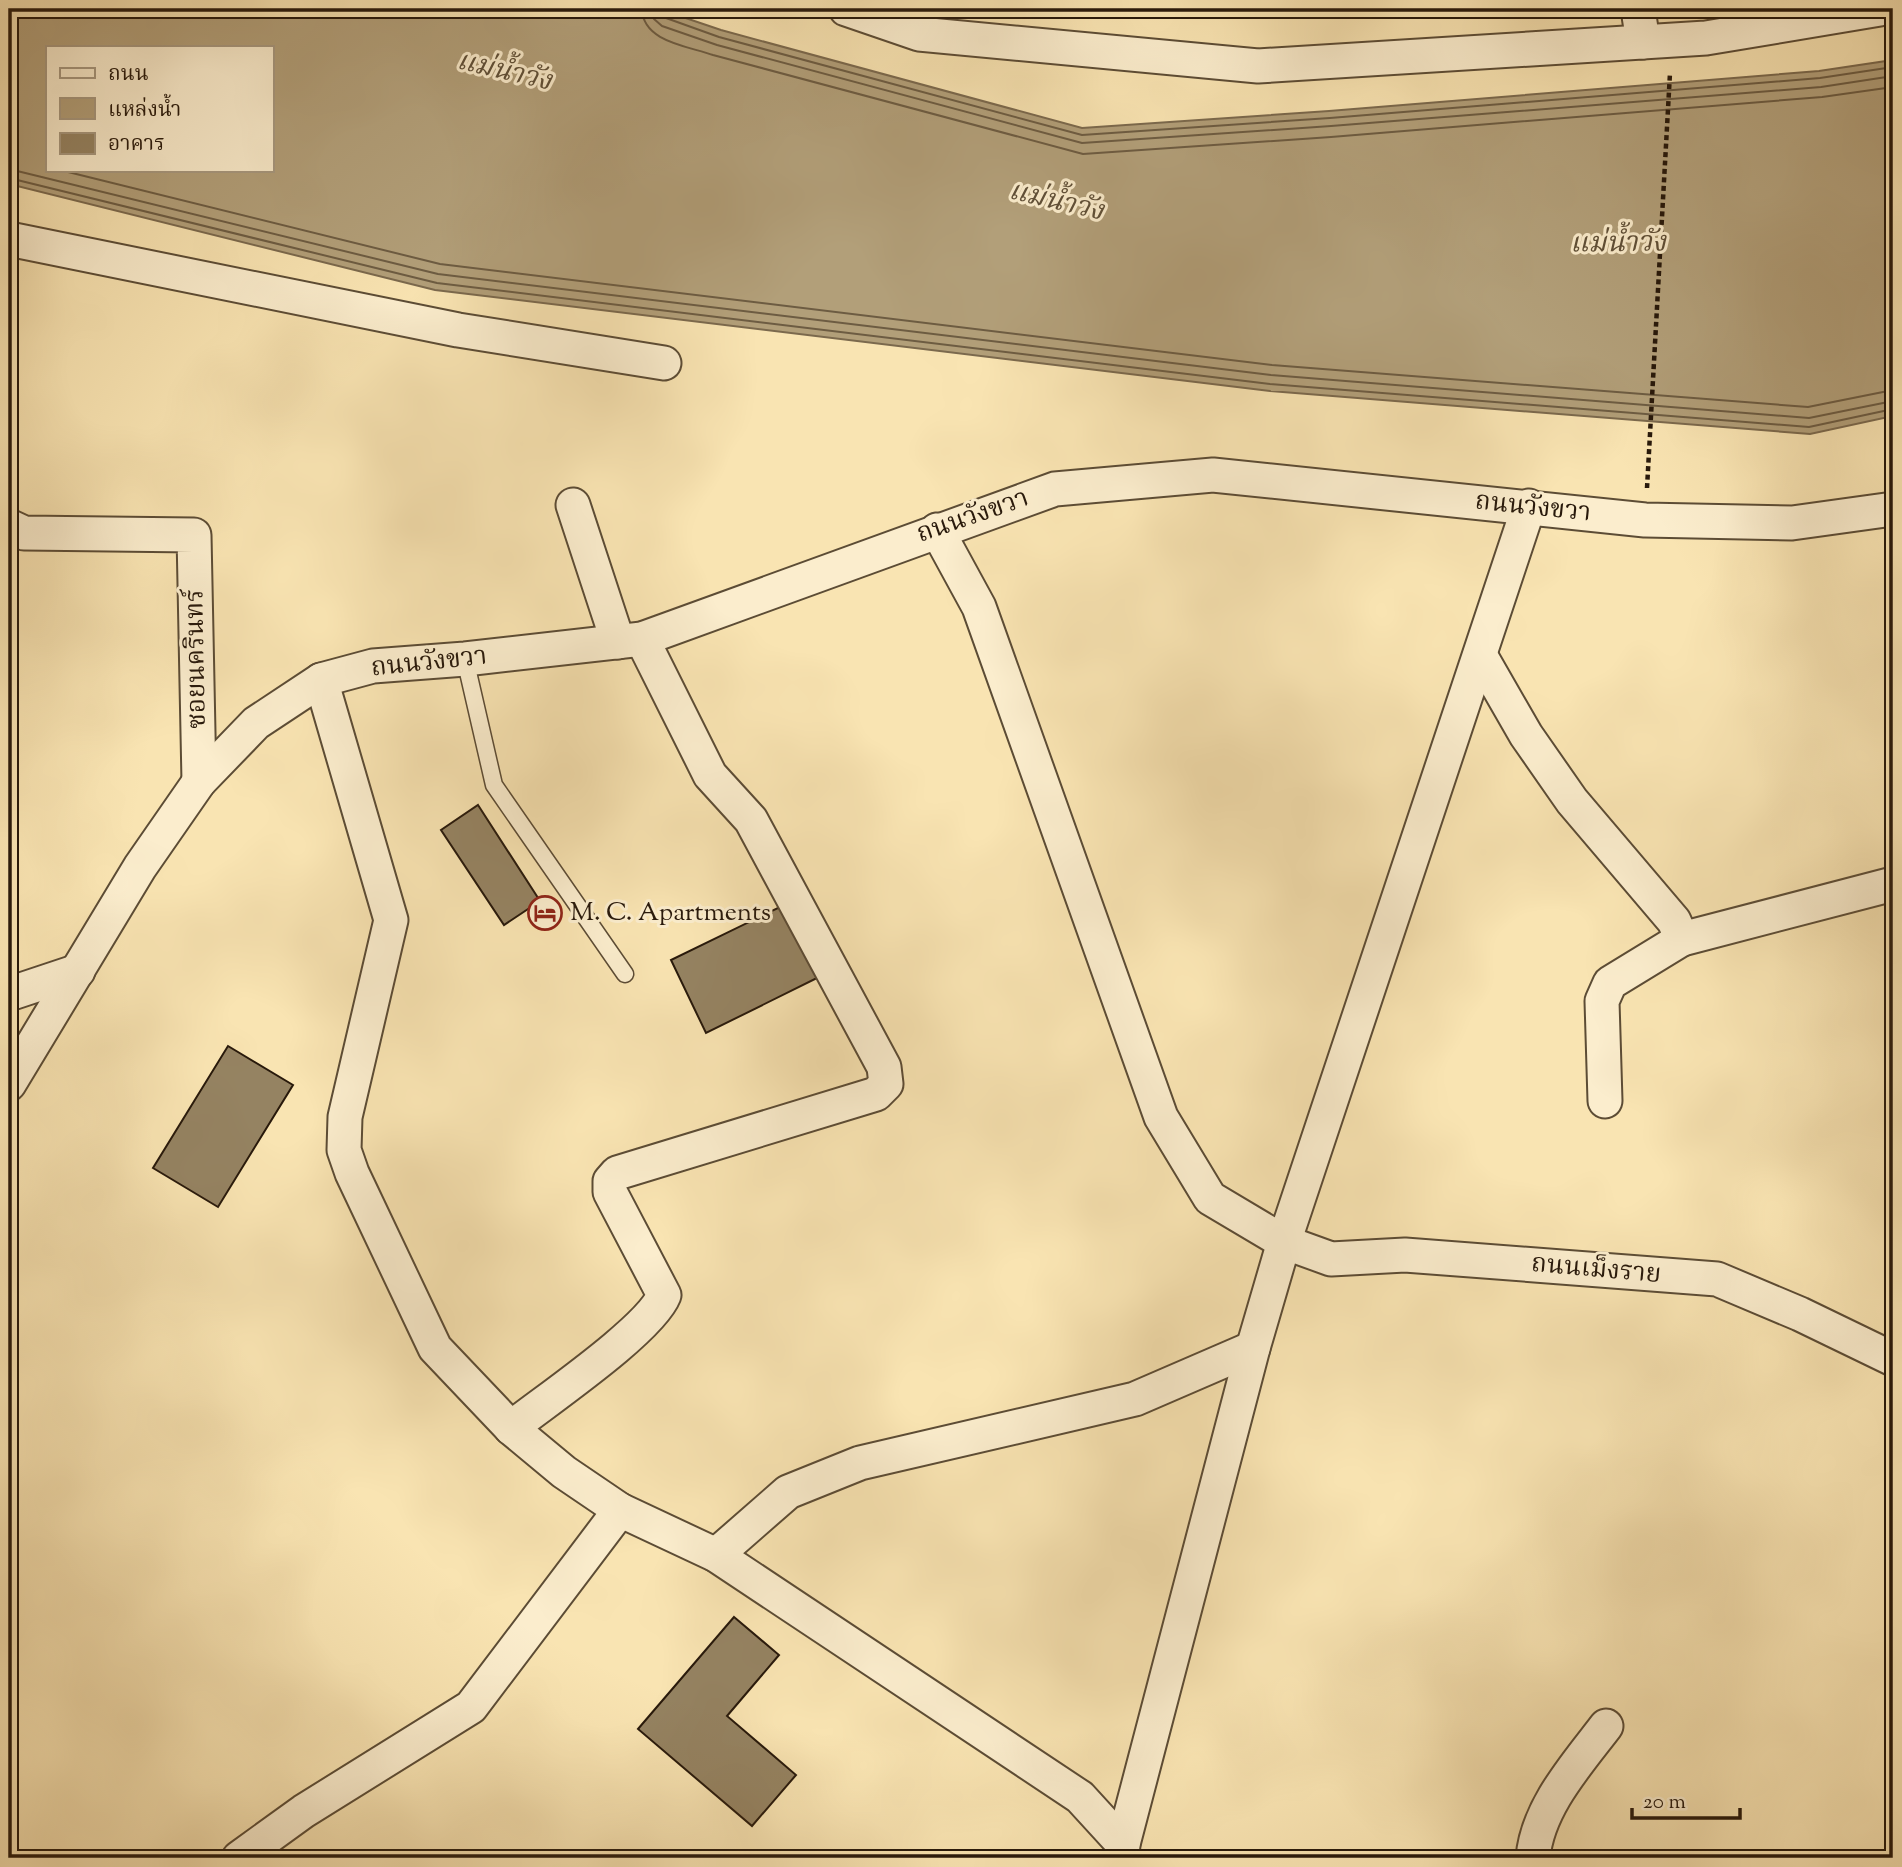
<svg xmlns="http://www.w3.org/2000/svg" width="1902" height="1867" font-family="'Sorts Mill Goudy','Noto Serif Thai',serif">
  <style>
    .water { fill: #b29f79; stroke: #7b694d; stroke-width: 2; fill-rule: evenodd }
    .lines { fill: none; stroke-linecap: round; stroke-linejoin: round }
    .shore { stroke: #6d5c42; stroke-width: 2 }
    .building { fill: #958362; stroke: #28190b; stroke-width: 2 }
    .lane-casing { stroke: #5c4c35; stroke-width: 19 }
    .street-casing { stroke: #5c4c35; stroke-width: 37 }
    .path { stroke: #28190b; stroke-width: 4.5; stroke-dasharray: 5 3.5; stroke-linecap: butt }
    .lane { stroke: #fbedcd; stroke-width: 16 }
    .street { stroke: #fbedcd; stroke-width: 33 }
    .labels { text-anchor: middle; dominant-baseline: central; stroke-width: 6; stroke-linejoin: round; paint-order: stroke }
    .street-label { font-size: 26px; fill: #28190b; stroke: #fbedcd }
    .poi-label { font-size: 26px; fill: #28190b; stroke: #fbedcd; text-anchor: start }
    .water-label { font-size: 28px; font-style: italic; fill: #5f4f37; stroke: #fbedcd }
  </style>
  <rect width="100%" height="100%" fill="#f9e4b2"/>
  <filter id="stains"><feTurbulence type="fractalNoise" baseFrequency=".00286" numOctaves="4"/><feColorMatrix values="0 0 0 0 .2 0 0 0 0 .09 0 0 0 0 .02 0 0 0 .5 -.17"/></filter>
  <radialGradient id="worn" r=".72"><stop offset=".6" stop-color="#630" stop-opacity="0"/><stop offset="1" stop-color="#630" stop-opacity=".3"/></radialGradient>
  <path class="water" d="M9,9H659L721,30L1082,128L1329,111L1819,71L1893,60V416L1810,434L1270,391L435,290L9,184ZM47,47H271V170H47Z"/>
  <g class="lines">
    <g class="shore">
      <path d="M642,9C643,42 688,46 713,55L1083,154L1331,137L1822,97L1893,87"/>
      <path d="M652,9L654,19L662,26L717,45L1082,143L1331,126L1821,87L1893,76"/>
      <path d="M661,9V14L666,18L719,37L1082,135L1330,118L1820,78L1893,67"/>
      <path d="M9,169L438,274L1271,375L1809,418L1893,401"/>
      <path d="M60,170L440,264L1272,365L1808,407L1893,390"/>
      <path d="M9,178L437,283L1270,384L1809,427L1893,409"/>
    </g>
  </g>
  <g class="building">
    <path d="M478,805L540,901L504,925L441,830Z"/>
    <path d="M782,906L817,978L706,1033L671,960Z"/>
    <path d="M228,1046L293,1085L218,1207L153,1168Z"/>
    <path d="M734,1617L779,1655L727,1716L796,1775L752,1826L638,1729Z"/>
  </g>
  <g class="lines">
    <g class="lane-casing">
      <path id="lane" d="M465,659L494,785L625,974"/>
    </g>
    <g class="street-casing">
      <g id="street">
        <path d="M846,9L919,34L1258,66L1706,38L1880,9"/>
        <path d="M1638,9L1643,42"/>
        <path d="M9,239L458,330L664,363"/>
        <path d="M573,505L618,642"/>
        <path d="M9,526L24,533L194,535L199,782"/>
        <path d="M937,530L979,607L1161,1117L1210,1198L1284,1242L1331,1259L1405,1255L1717,1279L1800,1314L1893,1359"/>
        <path d="M1480,655L1526,735L1572,801L1674,921L1682,939L1610,983L1602,1001L1605,1101"/>
        <path d="M321,680L391,920L345,1117L344,1150L352,1173L435,1348L511,1428L564,1472L620,1510L716,1555L1080,1797L1123,1844"/>
        <path d="M1682,939L1893,884"/>
        <path d="M9,994L78,971"/>
        <path d="M9,1084L140,867L199,782L256,723L321,680L373,666L465,659L642,639L1055,489L1213,475L1645,520L1792,523L1893,509"/>
        <path d="M511,1428C545,1401 650,1330 664,1295L610,1192V1181L617,1173L876,1094L886,1084L884,1067L751,820L710,775L642,639"/>
        <path d="M716,1555L788,1492L860,1463L1135,1399L1253,1348"/>
        <path d="M239,1858L304,1811L471,1707L620,1510"/>
        <path d="M1122,1858L1123,1844L1253,1348L1284,1242L1529,506"/>
        <path d="M1533,1858C1537,1808 1577,1764 1606,1726"/>
      </g>
    </g>
    <path class="path" d="M1647,488L1670,73"/>
    <use href="#lane" class="lane"/>
    <use href="#street" class="street"/>
  </g>
  <defs>
    <g id="hotel-ring" transform="scale(1.75)"><circle r="9.5" fill="#fbedcd" stroke="#8f2418" stroke-width="1.5"/><path d="M-6-4.5h1.5V1H6V5H4.5V3h-9V5H-6ZM-4 0a1.8 1.8 0 1 1 3.6 0ZM.5 0V-2.5h3Q6-2.5 6 0Z" fill="#8f2418"/></g>
  </defs>
  <g fill-rule="evenodd">
    <use href="#hotel-ring" x="545" y="913"/>
  </g>
  <g class="labels">
    <g class="street-label">
      <text transform="translate(1533 508) rotate(6)">ถนนวังขวา</text>
      <text transform="translate(973 517) rotate(-19)">ถนนวังขวา</text>
      <text transform="translate(197 659) rotate(-91)">ซอยนครินทร์</text>
      <text transform="translate(429 663) rotate(-6)">ถนนวังขวา</text>
      <text transform="translate(1596 1270) rotate(5)">ถนนเม็งราย</text>
    </g>
    <g class="poi-label">
      <text x="570" y="913">M. C. Apartments</text>
    </g>
    <g class="water-label">
      <text transform="translate(504 72) rotate(13)">แม่น้ำวัง</text>
      <text transform="translate(1056 202) rotate(13)">แม่น้ำวัง</text>
      <text transform="translate(1618 244) rotate(-1)">แม่น้ำวัง</text>
    </g>
  </g>
  <rect width="1902" height="1867" fill="none" stroke="#f9e4b2" stroke-width="35"/>
  <rect x="10" y="10" width="1881" height="1846" fill="none" stroke="#28190b" stroke-width="3.5"/>
  <rect x="18" y="18" width="1867" height="1832" fill="none" stroke="#28190b" stroke-width="2"/>
  <rect x="46" y="46" width="228" height="126" fill="#fbedcd" stroke="#a7987f" stroke-width="2"/>
  <rect x="60" y="68" width="35" height="10" fill="#fbedcd" stroke="#a7987f" stroke-width="2"/>
  <text x="108" y="80" font-size="21" fill="#28190b">ถนน</text>
  <rect x="60" y="98" width="35" height="21" fill="#b29f79" stroke="#a7987f" stroke-width="2"/>
  <text x="108" y="116" font-size="21" fill="#28190b">แหล่งน้ำ</text>
  <rect x="60" y="133" width="35" height="21" fill="#958362" stroke="#a7987f" stroke-width="2"/>
  <text x="108" y="150" font-size="21" fill="#28190b">อาคาร</text>
  <path d="M1632 1808v10h108v-10" fill="none" stroke="#28190b" stroke-width="3.5"/>
  <text x="1643" y="1808" font-size="21" fill="#28190b" stroke="#fbedcd" stroke-width="5" paint-order="stroke">20 m</text>
  <rect width="100%" height="100%" filter="url(#stains)"/>
  <rect width="100%" height="100%" fill="url(#worn)"/>
</svg>
